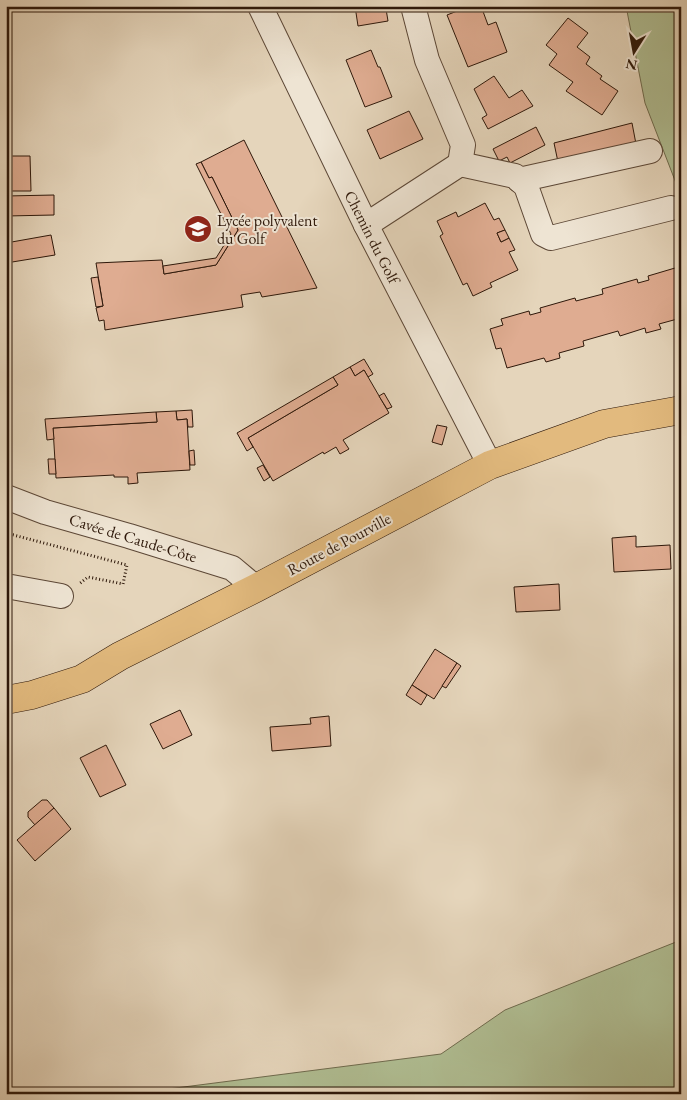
<svg xmlns="http://www.w3.org/2000/svg" width="687" height="1100" font-family="'EB Garamond',serif">
  <style>
    .green { fill: #b0be93; stroke: #6f6b4e }
    .building { fill: #dfac91; stroke: #2e180a }
    .lines { fill: none; stroke-linecap: round; stroke-linejoin: round }
    .minor-casing { stroke: #5c4736; stroke-width: 26 }
    .major-casing { stroke: #2e180a; stroke-width: 29 }
    .path { stroke: #2e180a; stroke-width: 3; stroke-dasharray: 1 2.5; stroke-linecap: butt }
    .minor { stroke: #eee4d3; stroke-width: 24 }
    .major { stroke: #e2ba7e; stroke-width: 28 }
    .labels { text-anchor: middle; dominant-baseline: central; stroke-width: 4; stroke-linejoin: round; paint-order: stroke }
    .poi-label { font-size: 16px; fill: #2e180a; stroke: #eee4d3; text-anchor: start }
    .street-label { font-size: 16px; fill: #2e180a; stroke: #eee4d3 }
  </style>
  <rect width="100%" height="100%" fill="#e5d5bb"/>
  <filter id="stains"><feTurbulence type="fractalNoise" baseFrequency=".004" numOctaves="4"/><feColorMatrix values="0 0 0 0 .2 0 0 0 0 .09 0 0 0 0 .02 0 0 0 .5 -.17"/></filter>
  <radialGradient id="worn" r=".72"><stop offset=".6" stop-color="#630" stop-opacity="0"/><stop offset="1" stop-color="#630" stop-opacity=".3"/></radialGradient>
  <g class="green">
    <path d="M626,6H681V196L645,103Z"/>
    <path d="M681,940V1094H129L441,1054L505,1010Z"/>
  </g>
  <g class="building">
    <path d="M355,6H383L384,9H386L388,21L358,26Z"/>
    <path d="M470,6H481L488,25L496,22L507,52L468,67L447,15Z"/>
    <path d="M568,18L588,33L577,47L590,57L586,64L602,76L600,79L618,91L602,115L566,91L573,82L549,65L557,54L546,45Z"/>
    <path d="M371,50L378,67H380L392,97L365,107L346,60Z"/>
    <path d="M494,76L509,98L522,90L533,106L488,129L482,118L487,115L474,89Z"/>
    <path d="M409,111L423,139L380,159L367,130Z"/>
    <path d="M632,123L636,144L558,162L554,143Z"/>
    <path d="M536,127L545,145L510,163L507,157L499,161L493,149Z"/>
    <path d="M244,140L317,288L262,297L260,292L241,295L243,307L105,330L104,320L99,321L96,308L103,306L96,263L162,260L164,274L216,265L238,230L212,177L209,178L201,162Z"/>
    <path d="M6,156H30L31,191H6Z"/>
    <path d="M201,162L209,178L212,177L238,230L216,265L164,274L163,266L216,258L231,234L196,164Z"/>
    <path d="M54,195V215L6,216V196Z"/>
    <path d="M485,203L494,220L499,218L505,230L497,233L501,242L509,238L515,250L509,252L518,270L490,283L492,287L473,296L467,283L463,285L440,236L443,234L437,221L456,212L458,217Z"/>
    <path d="M505,230L509,238L501,242L497,233Z"/>
    <path d="M51,235L55,255L6,263V243Z"/>
    <path d="M675,268L677,274L681,273V318L659,324L661,329L646,333L645,328L620,336L618,331L583,341L584,346L559,353L560,358L546,362L544,358L507,368L501,348L496,349L490,329L503,325L501,319L529,311L530,315L541,312L540,308L575,298L576,301L603,294L602,289L637,279L638,283L649,280L648,276Z"/>
    <path d="M98,277L103,306L96,307L91,278Z"/>
    <path d="M364,359L373,374L368,377L364,370L355,376L350,367Z"/>
    <path d="M350,367L355,376L364,370L389,413L343,440L349,449L340,454L336,447L324,454L323,452L273,481L248,438L338,385L333,377Z"/>
    <path d="M333,377L338,385L248,438L253,447L247,451L237,433Z"/>
    <path d="M384,393L392,407L387,409L379,396Z"/>
    <path d="M192,410L193,427H188L187,419L177,420L176,411Z"/>
    <path d="M176,411L177,420L187,419L190,470L137,473L138,483L128,484V477H114V475L56,478L53,428L157,422L156,412Z"/>
    <path d="M156,412L157,422L53,428L54,439L47,440L45,419Z"/>
    <path d="M437,425L447,427L442,445L432,442Z"/>
    <path d="M194,450L195,465H190L189,451Z"/>
    <path d="M48,459H55L56,474H49Z"/>
    <path d="M263,465L270,477L264,481L257,468Z"/>
    <path d="M636,536V547L670,545L671,569L614,572L612,538Z"/>
    <path d="M559,584L560,610L516,612L514,587Z"/>
    <path d="M435,649L457,663L434,699L412,685Z"/>
    <path d="M457,663L461,666L446,688L442,686Z"/>
    <path d="M412,685L427,695L421,705L406,695Z"/>
    <path d="M180,710L192,735L163,749L150,724Z"/>
    <path d="M329,716L331,746L272,751L270,727L311,724L310,718Z"/>
    <path d="M106,745L126,785L100,797L80,758Z"/>
    <path d="M42,800H47L54,808L35,825L28,817V812Z"/>
    <path d="M54,808L71,829L35,861L17,840Z"/>
  </g>
  <g class="lines">
    <g class="minor-casing">
      <g id="minor">
        <path d="M260,6L366,225L490,465"/>
        <path d="M460,164L515,176L526,186L543,234L551,238L671,208"/>
        <path d="M519,180L650,151"/>
        <path d="M366,225L460,164L463,145L427,60L413,6"/>
        <path d="M6,497L45,512L129,536L232,568L256,588"/>
        <path d="M6,586L61,596"/>
      </g>
    </g>
    <g class="major-casing">
      <path id="major" d="M6,700L32,695L82,679L120,656L256,588L490,465L604,424L681,410"/>
    </g>
    <path class="path" d="M6,533L127,565L123,584L88,577L79,584"/>
    <use href="#minor" class="minor"/>
    <use href="#major" class="major"/>
  </g>
  <defs>
    <g id="school-disc" transform="scale(1.4375)"><circle r="9.5" fill="#8f2418" stroke="#eee4d3"/><path d="M0-5L7-2L0 1L-7-2ZM-4 1L0 2.5L4 1V4Q0 6-4 4Z" fill="#fff"/></g>
  </defs>
  <g fill-rule="evenodd">
    <use href="#school-disc" x="198" y="229"/>
  </g>
  <g class="labels">
    <g class="poi-label">
      <text x="217" y="220">Lycée polyvalent<tspan x="217" dy="18">du Golf</tspan></text>
    </g>
    <g class="street-label">
      <text transform="translate(372 237) rotate(63)">Chemin du Golf</text>
      <text transform="translate(133 538) rotate(17)">Cavée de Caude-Côte</text>
      <text transform="translate(339 544) rotate(-28)">Route de Pourville</text>
    </g>
  </g>
  <rect width="687" height="1100" fill="none" stroke="#e5d5bb" stroke-width="25"/>
  <rect x="8" y="8" width="672" height="1085" fill="none" stroke="#2e180a" stroke-width="2.5"/>
  <rect x="12" y="12" width="662" height="1075" fill="none" stroke="#2e180a"/>
  <g transform="translate(634 52) rotate(191)" stroke="#eee4d3" stroke-width="4" paint-order="stroke">
  <path d="M0-4L9 19L0 12L-9 19Z" fill="#2e180a"/>
  <text y="-8" font-size="14" font-weight="bold" text-anchor="middle" fill="#2e180a">N</text>
  </g>
  <rect width="100%" height="100%" filter="url(#stains)"/>
  <rect width="100%" height="100%" fill="url(#worn)"/>
</svg>
